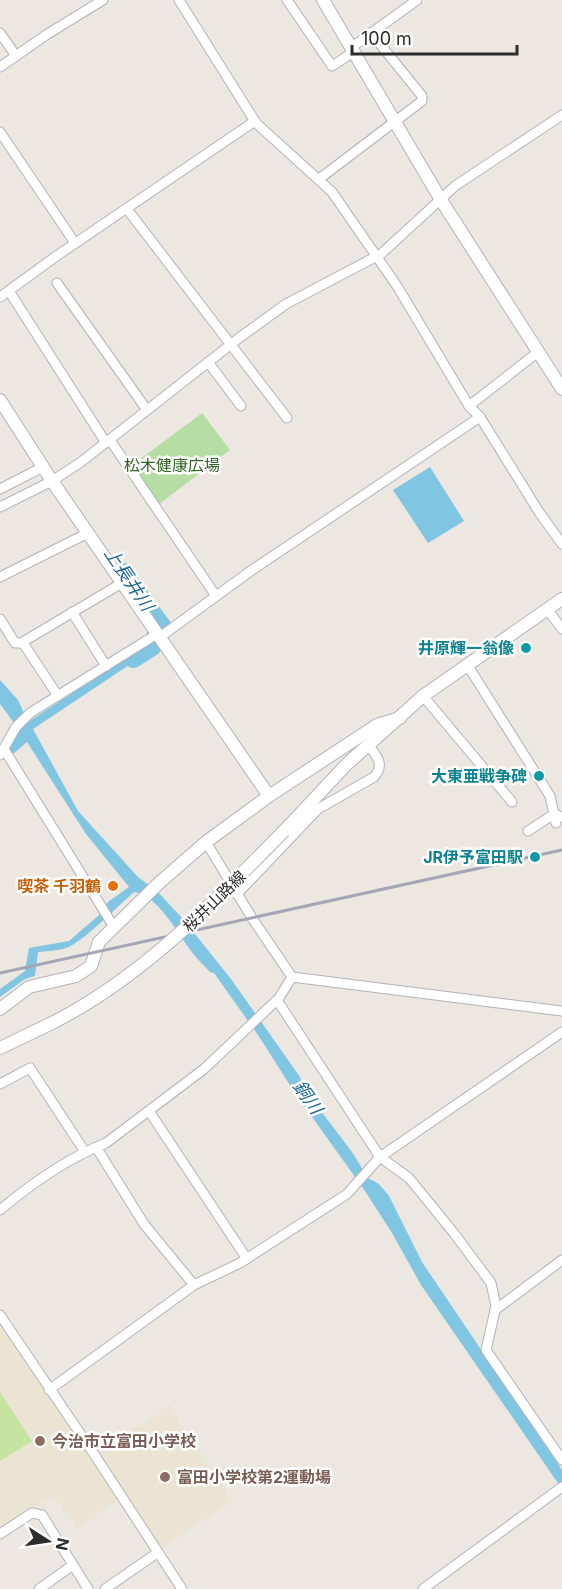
<svg xmlns="http://www.w3.org/2000/svg" width="562" height="1589" font-family="Inter,'Noto Sans JP',sans-serif">
  <style>
    .education { fill: #ece4d2 }
    .green { fill: #b5dda4 }
    .pitch { fill: #c5e3a1 }
    .water { fill: #80c5e2 }
    .lines { fill: none; stroke-linecap: round; stroke-linejoin: round }
    .river { stroke: #80c5e2; stroke-width: 20 }
    .street-casing { stroke: #b1b2bb; stroke-width: 11 }
    .secondary-casing { stroke: #b1b2bb; stroke-width: 14 }
    .street { stroke: #fff; stroke-width: 9 }
    .secondary { stroke: #fff; stroke-width: 12 }
    .rail { stroke: #a4a6b5; stroke-width: 3 }
    .secondary-bridge-casing { stroke: #b1b2bb; stroke-width: 14; stroke-linecap: butt }
    .secondary-bridge { stroke: #fff; stroke-width: 12 }
    .culture-dot { fill: #0f9aa8; stroke: #fff; stroke-width: 2 }
    .food-dot { fill: #e8710a; stroke: #fff; stroke-width: 2 }
    .education-dot { fill: #8d6e63; stroke: #fff; stroke-width: 2 }
    .labels { text-anchor: middle; dominant-baseline: central; stroke-width: 5; stroke-linejoin: round; paint-order: stroke }
    .park-label { font-size: 16px; fill: #2f6323; stroke: #fff }
    .culture-label { font-size: 16px; font-weight: bold; fill: #0d838f; stroke: #fff; text-anchor: end }
    .food-label { font-size: 16px; font-weight: bold; fill: #c56008; stroke: #fff; text-anchor: end }
    .street-label { font-size: 16px; fill: #2d2d2d; stroke: #fff }
    .education-label { font-size: 16px; font-weight: bold; fill: #785e54; stroke: #fff; text-anchor: start }
    .water-label { font-size: 18px; font-style: italic; fill: #1d6591; stroke: #fff }
  </style>
  <rect width="100%" height="100%" fill="#ece8e1"/>
  <g class="education">
    <path d="M0,1319L46,1386L118,1500L78,1529L53,1496L0,1530Z"/>
    <path d="M169,1406L232,1501L162,1548L99,1453Z"/>
  </g>
  <path class="green" d="M202,413L230,450L158,505L131,466Z"/>
  <path class="pitch" d="M0,1392L32,1441L0,1461Z"/>
  <g class="water">
    <path d="M430,467L464,521L428,543L393,490Z"/>
    <path d="M152,641L159,645L33,729L78,811L138,877L157,891L183,919L231,979L300,1077L305,1090L352,1152L368,1178L379,1184L389,1196L422,1262L562,1470V1489L421,1285L392,1233L365,1191L295,1093L258,1035L214,973L210,972C204,965 197,959 191,951C179,935 156,893 134,892C119,905 82,943 66,948C57,951 47,951 38,952L35,976L25,979L0,997V989L25,971L29,948L69,941L99,915L108,902L129,887L86,834L27,742L12,755L8,750L20,731L0,704V680L18,700L28,722Z"/>
  </g>
  <g class="lines">
    <path class="river" d="M121,572L161,626L152,646L133,658"/>
    <g class="street-casing">
      <g id="street">
        <path d="M179,0L256,123L332,192L397,286L469,406L480,417L539,512L562,544"/>
        <path d="M287,0L332,66L355,51"/>
        <path d="M0,33L16,56"/>
        <path d="M352,47L417,0"/>
        <path d="M0,67L46,35L103,0"/>
        <path d="M0,132L75,243"/>
        <path d="M319,179L422,101V96L371,33"/>
        <path d="M127,209L287,418"/>
        <path d="M57,283L147,410"/>
        <path d="M9,291L106,443"/>
        <path d="M0,297L55,257L255,121"/>
        <path d="M208,362L241,406"/>
        <path d="M469,406L538,352"/>
        <path d="M110,440L216,596"/>
        <path d="M0,489L43,467"/>
        <path d="M0,507L52,481L81,462L239,338L286,304L381,254L455,186L562,115"/>
        <path d="M0,577L88,533"/>
        <path d="M547,609L562,629"/>
        <path d="M72,612L106,666"/>
        <path d="M0,619L15,643H23L58,696"/>
        <path d="M160,637L252,570L480,417"/>
        <path d="M21,643L122,583"/>
        <path d="M468,666L550,796L556,823"/>
        <path d="M423,696L512,802"/>
        <path d="M4,749L114,927"/>
        <path d="M0,755L16,727L30,713L157,634"/>
        <path d="M528,831L554,814L562,817"/>
        <path d="M206,842L252,918L292,977L562,1011"/>
        <path d="M237,894L318,809L374,777C385,765 377,756 369,746"/>
        <path d="M277,1000L380,1157L409,1178L453,1232L491,1283L496,1306L486,1350L562,1460"/>
        <path d="M0,1084L30,1068L85,1152"/>
        <path d="M149,1111L247,1259"/>
        <path d="M96,1147L144,1224L194,1285"/>
        <path d="M0,1210C31,1184 68,1158 106,1143L204,1069L279,998L292,977"/>
        <path d="M495,1310L562,1260"/>
        <path d="M0,1315L92,1451L182,1589"/>
        <path d="M49,1390L194,1285L240,1263L347,1194L380,1157L562,1032"/>
        <path d="M0,1534L32,1513L42,1515L88,1589"/>
        <path d="M39,1589L73,1565"/>
        <path d="M105,1589L157,1553"/>
        <path d="M423,1589L562,1487"/>
      </g>
    </g>
    <g class="secondary-casing">
      <g id="secondary">
        <path d="M323,0L441,200L562,389"/>
        <path d="M0,400L52,481L269,796"/>
        <path d="M284,831L347,764L423,696L562,599"/>
        <path d="M0,1009L29,987L76,976L91,966L99,942L159,883L206,842L269,796L377,725L400,718"/>
        <path d="M0,1048L54,1022"/>
      </g>
    </g>
    <use href="#street" class="street"/>
    <use href="#secondary" class="secondary"/>
    <path class="rail" d="M0,973L562,850"/>
    <g class="secondary-bridge-casing">
      <path id="secondary-bridge" d="M54,1022C144,976 214,902 284,831"/>
    </g>
    <use href="#secondary-bridge" class="secondary-bridge"/>
  </g>
  <g class="culture-dot">
    <circle cx="526" cy="648" r="6"/>
    <circle cx="539" cy="776" r="6"/>
    <circle cx="535" cy="857" r="6"/>
  </g>
  <circle class="food-dot" cx="113" cy="886" r="6"/>
  <g class="education-dot">
    <circle cx="40" cy="1441" r="6"/>
    <circle cx="165" cy="1477" r="6"/>
  </g>
  <g class="labels">
    <g class="park-label">
      <text x="172" y="465">松木健康広場</text>
    </g>
    <g class="culture-label">
      <text x="514" y="648">井原輝一翁像</text>
      <text x="527" y="776">大東亜戦争碑</text>
      <text x="523" y="857">JR伊予富田駅</text>
    </g>
    <g class="food-label">
      <text x="101" y="886">喫茶 千羽鶴</text>
    </g>
    <g class="street-label">
      <text transform="translate(214 901) rotate(-44)">桜井山路線</text>
    </g>
    <g class="education-label">
      <text x="52" y="1441">今治市立富田小学校</text>
      <text x="177" y="1477">富田小学校第2運動場</text>
    </g>
    <g class="water-label">
      <text transform="translate(129 579) rotate(56)">上長井川</text>
      <text transform="translate(308 1097) rotate(55)">銅川</text>
    </g>
  </g>
  <g transform="translate(48 1541) rotate(102)" stroke="#ffffff" stroke-width="4.5" paint-order="stroke">
  <path d="M0-4.5L10 22L0 15L-10 22Z" fill="#2d2d2d"/>
  <text y="-9" font-size="16" font-weight="bold" text-anchor="middle" fill="#2d2d2d">N</text>
  </g>
  <path d="M352 45v9h165v-9" fill="none" stroke="#2d2d2d" stroke-width="3"/>
  <text x="361" y="45" font-size="18" fill="#2d2d2d" stroke="#ffffff" stroke-width="4.5" paint-order="stroke">100 m</text>
</svg>
